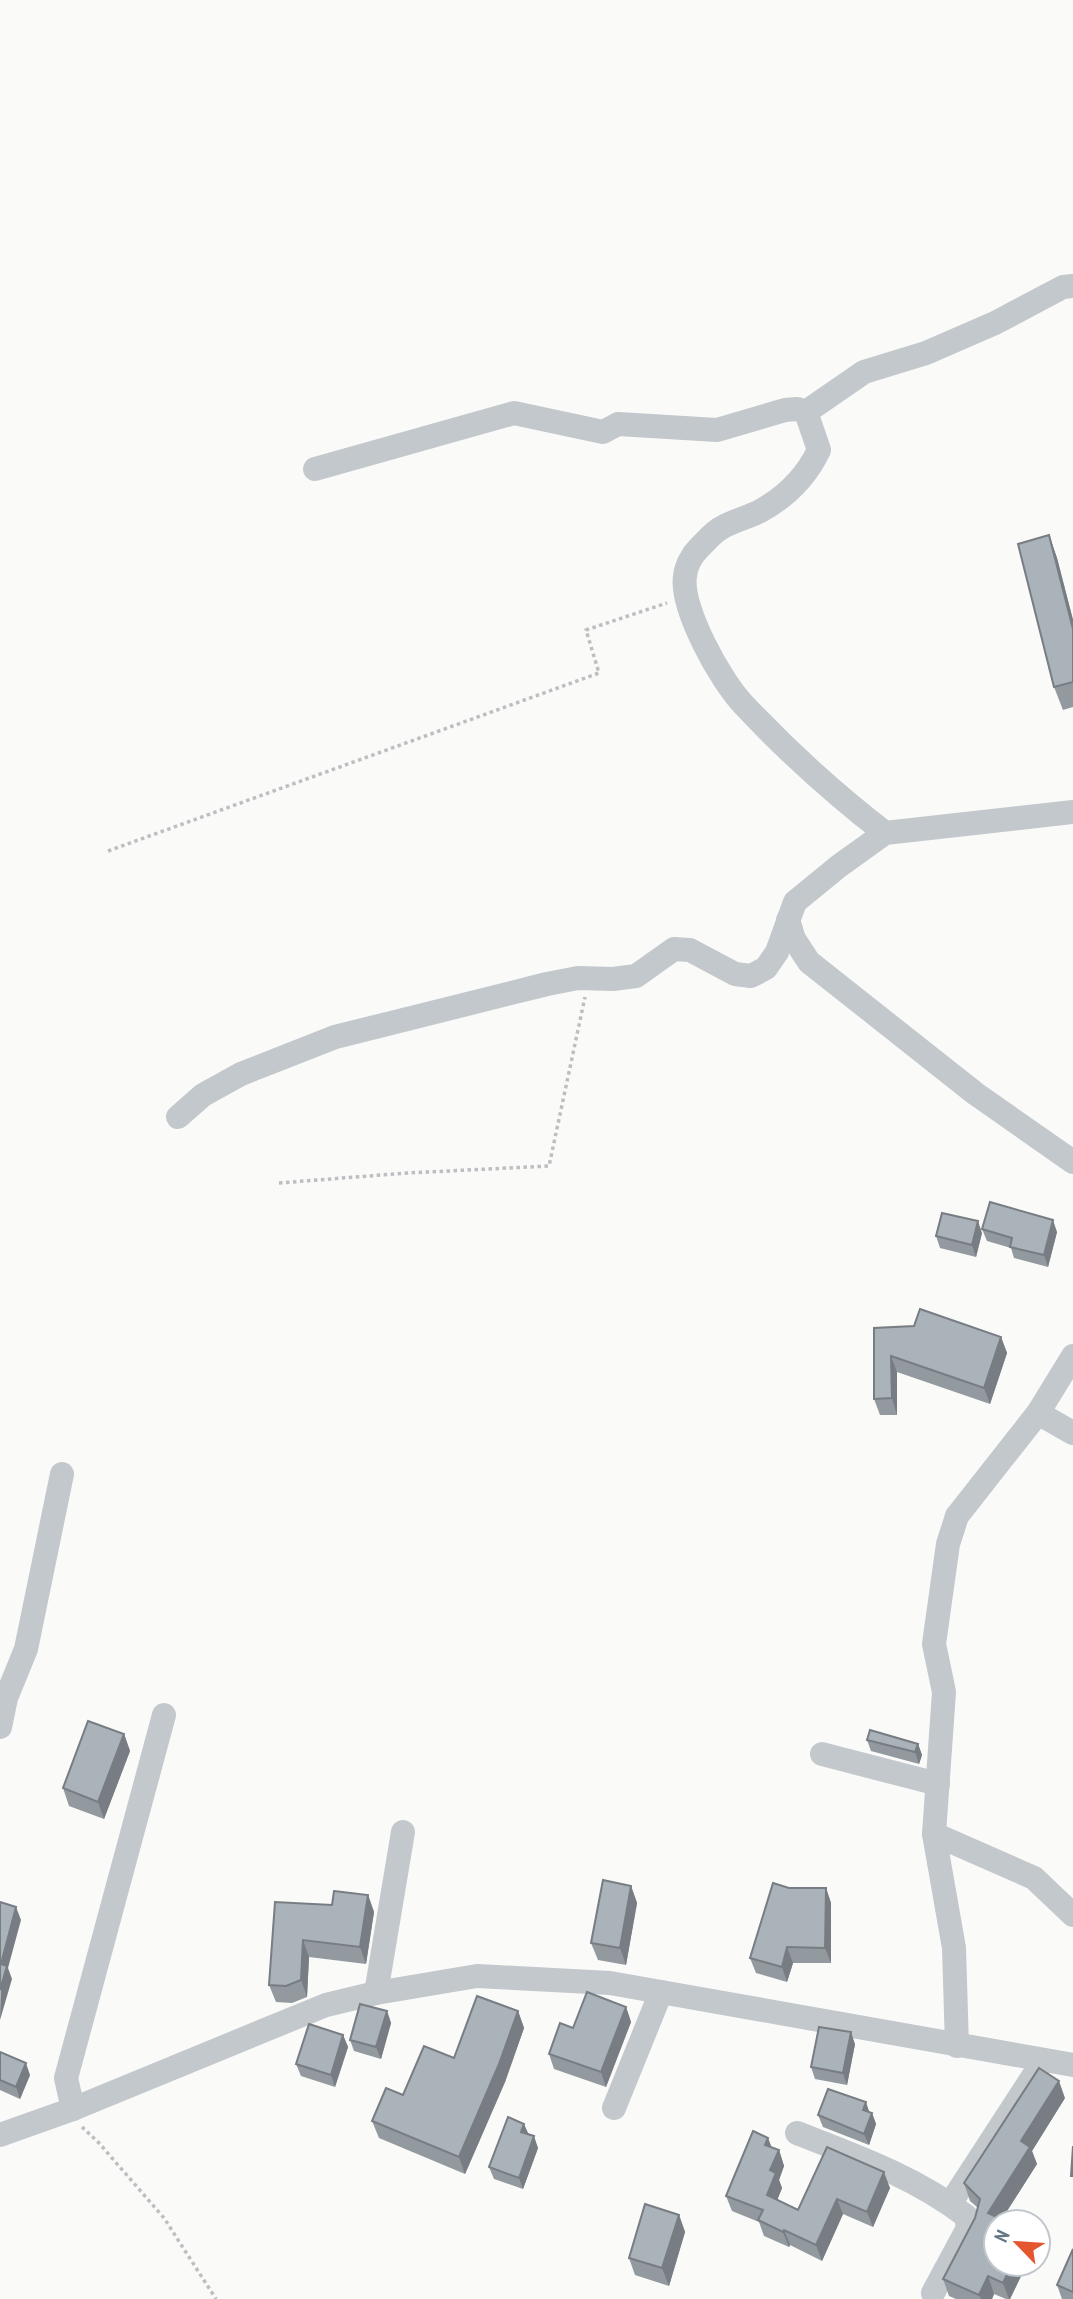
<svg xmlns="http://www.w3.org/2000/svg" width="1073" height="2299" font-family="'PT Sans Narrow',sans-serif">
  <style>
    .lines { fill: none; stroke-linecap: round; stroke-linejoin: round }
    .path { stroke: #bbbfc2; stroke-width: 3.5; stroke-dasharray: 3.5 3.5; stroke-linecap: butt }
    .minor { stroke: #c3c8cc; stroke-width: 24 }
    .wall { fill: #929a9f }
    .shaded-wall { fill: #777d82 }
    .building { fill: #aab3b9; stroke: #777d82; stroke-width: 2 }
  </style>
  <rect width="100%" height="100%" fill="#fafaf8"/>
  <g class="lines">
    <g class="path">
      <path d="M108,851L599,673L586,630L667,603"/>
      <path d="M279,1183L407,1173L549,1166L585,997"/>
      <path d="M82,2127L99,2143L164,2218L216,2299"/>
    </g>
    <g class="minor">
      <path d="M806,412L819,450C807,475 787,496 762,510C750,517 735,520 723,527C714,531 706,541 699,548C692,555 686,566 685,576C680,608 721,681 743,704C785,749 836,795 885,833"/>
      <path d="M315,469L514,413L603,432L618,424L717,430L785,410L797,409L806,412L864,372L926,353L995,323L1063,287L1073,286"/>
      <path d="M788,920L794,939L809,962L976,1094L1073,1162"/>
      <path d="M178,1117L203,1095L241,1074L335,1037L547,984L578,978L613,979L636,976L674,949L690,950L735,974L751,976L766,968L777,952L795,902L839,866L885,833L1073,812"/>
      <path d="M1038,1413L1073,1433"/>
      <path d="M0,1727L6,1698L26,1649L62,1474"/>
      <path d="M822,1754L938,1784"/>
      <path d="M934,1834L1034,1878L1073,1915"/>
      <path d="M376,1993L403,1832"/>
      <path d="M957,2046L954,1948L934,1834L944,1692L934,1644L948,1544L957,1516L1038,1413L1073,1356"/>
      <path d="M614,2108L661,1992"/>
      <path d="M73,2109L66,2078L164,1715"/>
      <path d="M797,2133C856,2156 915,2177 966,2216L968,2228L933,2293"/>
      <path d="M0,2135L73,2109L326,2005L376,1993L477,1976L610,1983L1073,2065"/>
      <path d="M950,2204L1043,2061"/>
    </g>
  </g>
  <g class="wall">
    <path d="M1049,535L1057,558L1073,620V707L1063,710L1054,687Z"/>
    <path d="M982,1229L1057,1232L1048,1267L1014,1258L1011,1248L987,1241Z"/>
    <path d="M982,1233L976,1257L940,1248L936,1236Z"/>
    <path d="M874,1328L1001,1337L1007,1353L990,1404L897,1372V1415H880L874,1399Z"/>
    <path d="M124,1734L130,1751L104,1819L69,1806L63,1788Z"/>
    <path d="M867,1740L918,1744L922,1755L919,1764L871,1751Z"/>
    <path d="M631,1886L637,1903L626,1965L598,1960L591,1943Z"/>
    <path d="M789,1888H826L831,1903V1963H793L787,1982L756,1973L750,1958Z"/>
    <path d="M368,1895L374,1912L366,1964L309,1957L307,1997L292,2003L276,2002L269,1985L275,1902L332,1905Z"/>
    <path d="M626,2007L631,2022L606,2087L554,2069L549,2054L573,2028Z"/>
    <path d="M387,2011L391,2023L381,2059L354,2051L350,2040Z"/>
    <path d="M518,2011L524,2028L505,2082L465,2174L379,2138L372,2121Z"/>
    <path d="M343,2035L348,2047L335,2087L301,2076L296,2064Z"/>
    <path d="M855,2044L847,2085L815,2079L811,2067Z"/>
    <path d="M0,2052L30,2075L20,2099L0,2090Z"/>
    <path d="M1065,2098L1032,2151L1037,2164L1002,2219L996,2264L1024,2270L1010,2299H1006L994,2294L992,2299H956L949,2296L943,2279L975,2218L978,2208L970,2201L964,2183Z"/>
    <path d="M870,2112L872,2113L876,2124L869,2145L823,2127L818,2115Z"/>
    <path d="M528,2134L538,2148L523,2189L494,2179L489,2167Z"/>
    <path d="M771,2147L779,2150L784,2166L779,2180L782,2188L777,2200L798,2210L827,2147L890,2188L873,2227L843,2214L822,2261L790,2245L789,2247L764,2236L759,2222L732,2211L726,2196Z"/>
    <path d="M679,2215L685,2232L669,2286L635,2275L629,2258Z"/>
    <path d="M1073,2249V2299H1062L1057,2285Z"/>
  </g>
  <g class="shaded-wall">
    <path d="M1049,535L1057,558L1073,620V629Z"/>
    <path d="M1053,1220L1057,1232L1048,1267L1044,1255Z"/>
    <path d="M978,1221L982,1233L976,1257L972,1245Z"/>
    <path d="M1001,1337L1007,1353L990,1404L984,1388Z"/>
    <path d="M891,1356L897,1372V1415L892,1398Z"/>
    <path d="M124,1734L130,1751L104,1819L98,1802Z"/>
    <path d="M918,1744L922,1755L919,1764L915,1752Z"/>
    <path d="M631,1886L637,1903L626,1965L620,1948Z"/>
    <path d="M826,1888L831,1903V1963L825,1948Z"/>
    <path d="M368,1895L374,1912L366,1964L360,1947Z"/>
    <path d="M16,1907L21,1920L8,1968L12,1979L0,2020L1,1964Z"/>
    <path d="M303,1940L309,1957L307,1997L301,1980Z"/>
    <path d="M787,1947L793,1963L787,1982L782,1967Z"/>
    <path d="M626,2007L631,2022L606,2087L601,2072Z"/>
    <path d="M387,2011L391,2023L381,2059L376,2047Z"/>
    <path d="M518,2011L524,2028L505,2082L465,2174L459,2157Z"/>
    <path d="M851,2032L855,2044L847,2085L843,2073Z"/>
    <path d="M343,2035L348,2047L335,2087L331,2075Z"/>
    <path d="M26,2063L30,2075L20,2099L16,2087Z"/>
    <path d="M1059,2081L1065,2098L1032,2151L1037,2164L1000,2222L988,2213L1021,2141Z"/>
    <path d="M866,2102L870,2114L863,2110Z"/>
    <path d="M872,2113L876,2124L869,2145L864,2134Z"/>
    <path d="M524,2124L529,2135L521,2132Z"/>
    <path d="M534,2136L538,2148L523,2189L519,2178Z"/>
    <path d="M768,2138L774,2153L765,2145Z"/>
    <path d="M779,2150L784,2166L779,2180L782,2188L773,2211L767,2195L770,2170Z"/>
    <path d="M884,2172L890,2188L873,2227L867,2212Z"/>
    <path d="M837,2199L843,2214L822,2261L816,2245Z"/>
    <path d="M679,2215L685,2232L669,2286L662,2268Z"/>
    <path d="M784,2230L790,2245L789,2247L783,2232Z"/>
    <path d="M1012,2264H1021L1024,2270L1010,2299H1009L1003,2283Z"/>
    <path d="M988,2276L994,2294L992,2299H981L979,2295Z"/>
  </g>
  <g class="building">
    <path d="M1049,535L1073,629V682L1054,687L1018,544Z"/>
    <path d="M990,1202L1053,1220L1044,1255L1010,1247L1012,1238L982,1229Z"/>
    <path d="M942,1213L978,1221L972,1245L936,1236Z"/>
    <path d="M920,1309L1001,1337L984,1388L891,1356L892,1398L874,1399V1328L914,1326Z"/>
    <path d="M88,1721L124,1734L98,1802L63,1788Z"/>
    <path d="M870,1730L918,1744L915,1752L867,1740Z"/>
    <path d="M603,1880L631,1886L620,1948L591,1943Z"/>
    <path d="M773,1883L789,1888H826L825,1948L787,1947L782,1967L750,1958Z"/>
    <path d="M334,1891L368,1895L360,1947L303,1940L301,1980L286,1986L269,1985L275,1902L332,1905Z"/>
    <path d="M0,1902L16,1907L1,1964L7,1966L0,1990Z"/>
    <path d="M587,1992L626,2007L601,2072L549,2054L560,2023L573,2028Z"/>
    <path d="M477,1996L518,2011L499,2064L459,2157L372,2121L386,2088L403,2095L424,2046L454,2058Z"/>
    <path d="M360,2004L387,2011L376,2047L350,2040Z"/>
    <path d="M309,2024L343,2035L331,2075L296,2064Z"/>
    <path d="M819,2027L851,2032L843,2073L811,2067Z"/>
    <path d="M0,2052L26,2063L16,2087L0,2080Z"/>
    <path d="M1039,2068L1059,2081L1021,2141L1030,2147L988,2213L1008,2222H996V2264H1012L1003,2283L988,2276L979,2295L943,2279L975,2218L980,2199L964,2183Z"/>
    <path d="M828,2089L866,2102L863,2110L872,2113L864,2134L818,2115Z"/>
    <path d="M508,2117L524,2124L521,2132L534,2136L519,2178L489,2167Z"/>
    <path d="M753,2131L768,2138L765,2145L779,2150L770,2170L776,2173L767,2195L798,2210L827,2147L884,2172L867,2212L837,2199L816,2245L784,2230L783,2232L758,2220L763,2210L726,2196Z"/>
    <path d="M1073,2146V2176H1071Z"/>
    <path d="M645,2204L679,2215L662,2268L629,2258Z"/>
    <path d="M1073,2249V2292L1057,2285Z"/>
  </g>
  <g transform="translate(1017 2243) rotate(295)"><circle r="33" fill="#ffffff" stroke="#c1c8cd" stroke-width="2"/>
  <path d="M0-5L12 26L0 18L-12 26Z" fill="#e4572e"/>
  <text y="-10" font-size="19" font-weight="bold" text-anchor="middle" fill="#657683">N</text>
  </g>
</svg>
